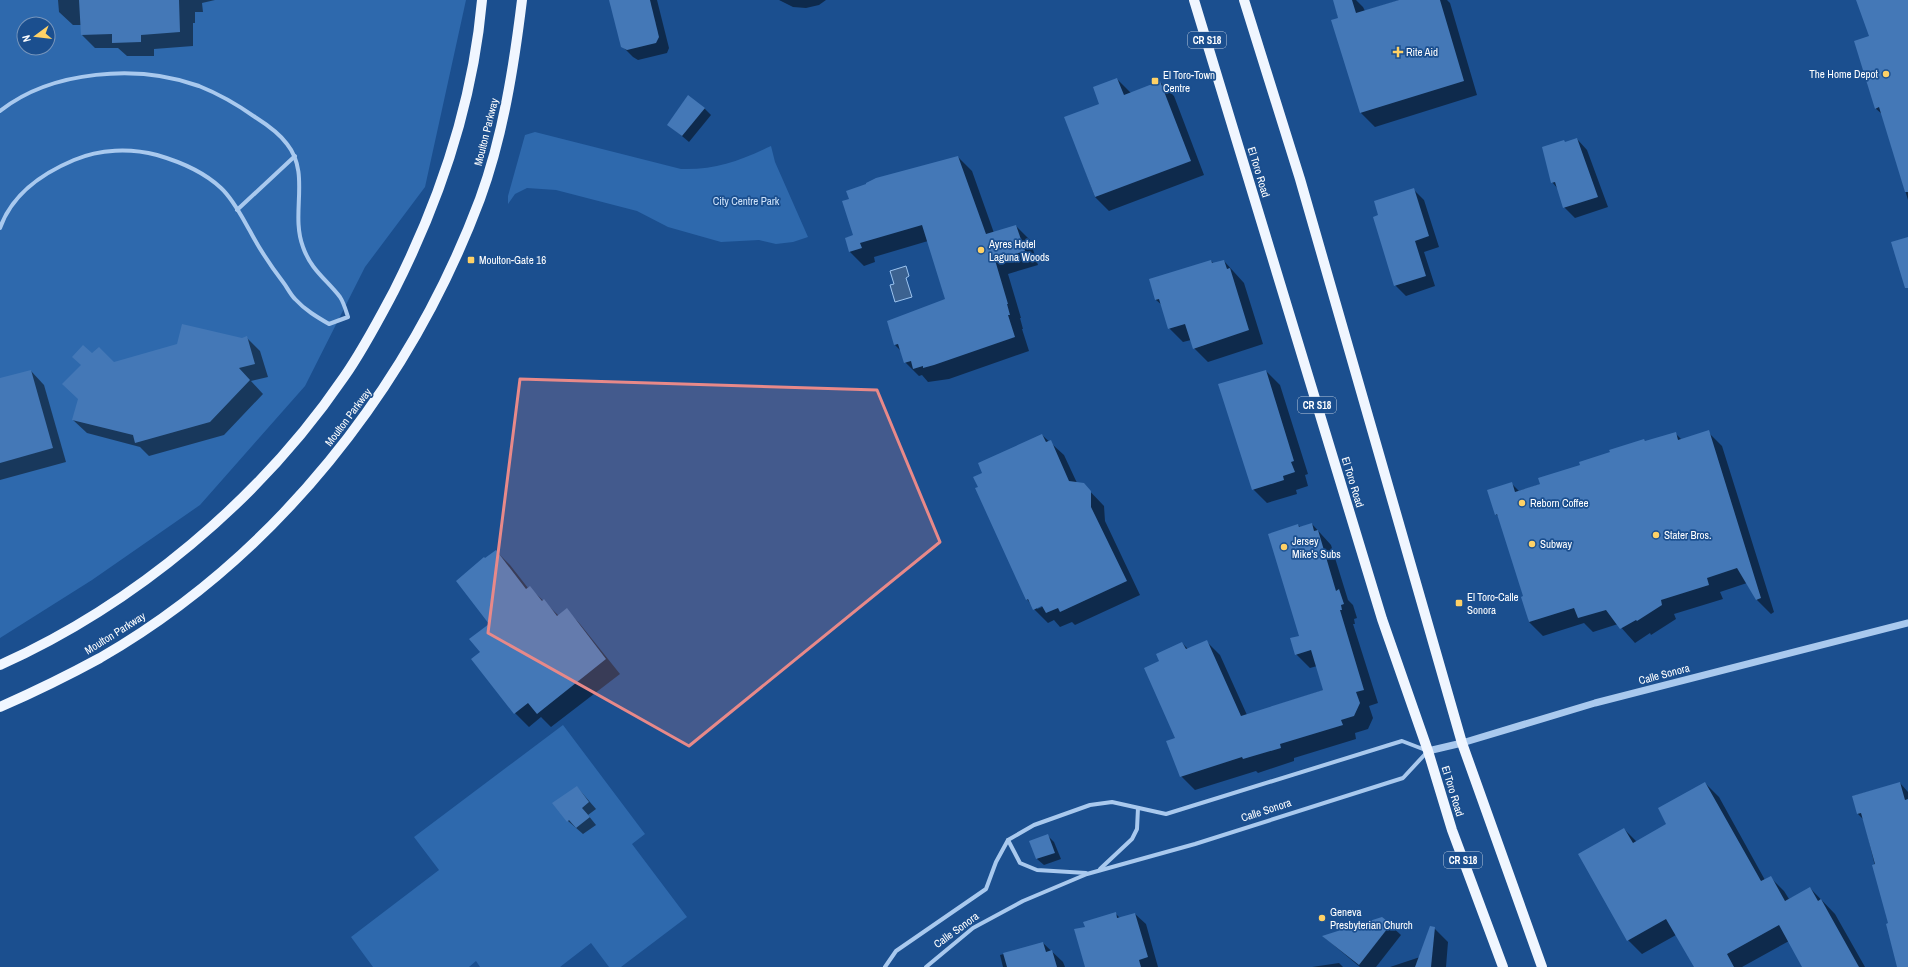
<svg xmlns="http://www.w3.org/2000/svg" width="1908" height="967" font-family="'Archivo Narrow',sans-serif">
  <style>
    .green { fill: #2e69ad; fill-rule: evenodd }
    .water { fill: #3c6290; stroke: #9cc4f0 }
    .shadow { fill: #0007; fill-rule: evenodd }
    .building { fill: #4478b7 }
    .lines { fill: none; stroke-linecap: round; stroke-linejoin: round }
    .minor { stroke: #a9c9ee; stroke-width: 4 }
    .tertiary { stroke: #a9c9ee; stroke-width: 7 }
    .primary { stroke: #f0f6ff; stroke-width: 10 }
    .marked { fill: #e88989; fill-opacity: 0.2; stroke: #e88989; stroke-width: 3; stroke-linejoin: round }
    .poi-dot { fill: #ffd166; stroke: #1b4f8f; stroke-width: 1.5 }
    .labels { text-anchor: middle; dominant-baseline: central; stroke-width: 3.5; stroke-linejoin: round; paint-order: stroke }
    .shield { fill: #1b4f8f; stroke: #bbcadd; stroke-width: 1 }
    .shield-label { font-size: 10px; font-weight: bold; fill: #fff }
    .poi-label { font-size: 11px; fill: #fff; stroke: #1b4f8f; text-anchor: start }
    .street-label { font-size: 11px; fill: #fff; stroke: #1b4f8f }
    .park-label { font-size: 11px; fill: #cfe3fa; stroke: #1b4f8f }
  </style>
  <rect width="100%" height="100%" fill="#1b4f8f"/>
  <g class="green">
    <path d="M0,0H466L425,187L365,267L305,386L200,505L92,580L0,638ZM24,24H48V48H24Z"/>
    <path d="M535,132L681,169C716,170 739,161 771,146L775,162L808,237L793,242L776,244L759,240L721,242L668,227L637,211L556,190L527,188L515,194L508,204V196L525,135Z"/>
    <path d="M563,725L645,834L632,844L687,917L621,967H609L591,943L560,967H480L476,961L469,967H373L351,937L439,870L414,837Z"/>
  </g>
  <path class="water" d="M906,266L909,276L906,278L912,297L895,302L890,285L894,284L890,271Z"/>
  <g class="shadow">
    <path d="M58,0H215L202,3L203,12H195V23H193V46L154,49V56H127L118,48H95L82,35L81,25H73L59,12Z"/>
    <path d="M610,0H657L669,48L667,53L638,60L633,57L622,46Z"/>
    <path d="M779,0H826L819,5L806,8L793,7Z"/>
    <path d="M1334,0H1356L1363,7L1365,11L1400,0H1447L1450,3L1477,95L1375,127L1361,113Z"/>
    <path d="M1858,0H1908V200L1882,114L1875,108L1870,37Z"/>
    <path d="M1117,79L1131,93L1160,82L1174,96L1204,175L1109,211L1095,197L1066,118L1101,105Z"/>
    <path d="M704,108L711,115L689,142L669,125Z"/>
    <path d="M1577,139L1587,150L1608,207L1575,218L1564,207L1558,189L1552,182L1565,143Z"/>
    <path d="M958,157L972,171L994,233L1016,226L1030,240L1038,265L1008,274L1021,318H1020L1023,329H1022L1029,351L949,379L928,382L922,375L919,376L905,362L901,351L895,345L947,300L928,241L874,257L875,262L864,266L850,252L846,238L854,236Z"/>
    <path d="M1414,190L1424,200L1439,247L1424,252L1435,286L1406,296L1395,285L1379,216Z"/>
    <path d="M1211,261L1214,264L1224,261L1244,283L1263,344L1208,362L1194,348L1191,340L1183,342L1169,328L1162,305L1156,300L1150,280Z"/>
    <path d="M247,338L260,351L268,377L251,381L263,394L224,435L149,456L140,447L87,433L73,420L92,355L114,363Z"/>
    <path d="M31,371L44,385L66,462L0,480V379Z"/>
    <path d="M1266,371L1280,385L1308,474L1305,475L1308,486L1296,490L1297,494L1267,503L1253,489Z"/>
    <path d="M1708,432L1722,446L1774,612L1771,614L1757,600L1747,583L1720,592L1723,599L1674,614L1676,619L1651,635L1650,633L1635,643L1618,624L1593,632L1584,623L1543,636L1529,622L1524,597L1499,517L1496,514L1512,484L1519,491L1541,484L1644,440L1646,442L1675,433L1682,440Z"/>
    <path d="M1042,435L1064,455L1077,483L1083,484L1104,506L1105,521L1140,595L1075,625L1072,622L1060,627L1054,620L1048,623L1034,609L1027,599L979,487L983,473ZM1047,605L1037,609V607Z"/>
    <path d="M1312,524L1331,545L1348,600L1353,605L1357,618L1354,619L1355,624H1353L1378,703L1369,706L1373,718L1368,729L1355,733L1356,739L1294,758V761L1258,773L1256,771L1195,790L1181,776L1176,739L1160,662L1182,643L1188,649L1206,641L1220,655L1247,715L1324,690L1317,666L1310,668L1296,654L1300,636L1298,525L1300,527Z"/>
    <path d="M496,551L510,565L528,588L529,587L559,616L567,610L580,624L620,674L551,727L541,717L529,727L515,713L481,652L490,624L485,560Z"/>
    <path d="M1705,783L1719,797L1765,880L1770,877L1784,891L1789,899L1810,888L1835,914L1865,967H1803L1789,941L1742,967H1695L1676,935L1642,954L1628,940L1624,829L1637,842L1668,824Z"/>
    <path d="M1900,783L1908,792V967H1899L1864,820L1858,814L1853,796Z"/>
    <path d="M577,787L596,809L588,815L596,825L583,834L568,821Z"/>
    <path d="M1047,835L1054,842L1061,859L1044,865L1037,859Z"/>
    <path d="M1115,913L1120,918L1135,914L1146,924L1158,967H1086V927Z"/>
    <path d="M1390,925L1401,935L1376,967H1360L1324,937Z"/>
    <path d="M1434,928L1448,942L1446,967H1390L1420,957Z"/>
    <path d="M1043,943L1063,962L1065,967H1003L1000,955Z"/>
    <path d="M1339,963L1343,967H1312Z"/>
  </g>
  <g class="building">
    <path d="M79,0H179L180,32L141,35V42L112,43V34L81,35Z"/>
    <path d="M609,0H650L659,37L656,43L627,50L621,47Z"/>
    <path d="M1333,0H1352L1356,13L1399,0H1440L1464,81L1360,113L1331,20L1338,18Z"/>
    <path d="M1856,0H1908V192H1905L1879,107L1875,109L1854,41L1869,36Z"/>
    <path d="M1117,78L1124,95L1160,81L1191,161L1095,197L1064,117L1099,104L1093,87Z"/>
    <path d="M688,95L705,108L682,136L667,125Z"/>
    <path d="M1577,138L1598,197L1563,208L1555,182L1551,183L1542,147L1564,140L1565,142Z"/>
    <path d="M958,156L986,234L1016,225L1025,251L995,260L1008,304H1007L1010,315H1008L1015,337L934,365L923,368V366L913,369L911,361L904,363L898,344L894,345L887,321L945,299L922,225L860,243L862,248L849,252L845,238L853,235L842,201L849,199L846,191L866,184V183L876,178Z"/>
    <path d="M1414,188L1429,236L1415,241L1426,276L1394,286L1373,217L1378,215L1374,201Z"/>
    <path d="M1908,237V288H1905L1891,242Z"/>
    <path d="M1211,260L1212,263L1224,260L1227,269L1230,268L1249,330L1193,349L1185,324L1168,329L1159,299L1155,300L1149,279Z"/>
    <path d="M182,324L242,338L247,336L255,364L239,368L250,380L210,422L135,443L133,435L72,420L78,399L62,384L81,365L72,357L83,345L92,353L99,347L114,362L177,344Z"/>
    <path d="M31,370L53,448L0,463V378Z"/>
    <path d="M1266,370L1294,461L1291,462L1295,472L1283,476L1284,480L1252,490L1218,384Z"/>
    <path d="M1709,430L1761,598L1756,600L1737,568L1707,578L1709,585L1661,600L1662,605L1637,621L1636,620L1620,629L1606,610L1578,618L1574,608L1529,622L1521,597L1523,596L1497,514L1495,515L1487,490L1512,482L1515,492L1540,484L1538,478L1580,465L1579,462L1610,452L1609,450L1644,439L1645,441L1676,432L1678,440Z"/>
    <path d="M1042,434L1046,442L1051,440L1069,481L1084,483L1091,491V507L1127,581L1060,612L1058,608L1046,613L1042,606L1033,610L1028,599L1026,600L975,488L978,487L973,477L982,473L978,463Z"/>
    <path d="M1312,523L1314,531L1318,530L1336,591L1339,589L1344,604L1341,605L1342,610H1340L1364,690L1356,692L1360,703L1354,716L1341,720L1343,725L1280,744L1281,748L1243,759L1242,757L1180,777L1166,741L1175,738L1144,668L1159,661L1156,654L1182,642L1186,649L1207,640L1241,716L1323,690L1311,650L1295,655L1290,638L1299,636L1268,534L1298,524L1299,527Z"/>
    <path d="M496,550L526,589L530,586L542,601L544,599L557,616L567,608L606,659L537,714L528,703L514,714L471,659L480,652L469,639L489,624L456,581L484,557L485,558Z"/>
    <path d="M1705,782L1761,881L1771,876L1785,901L1810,887L1818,901L1821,899L1859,967H1802L1779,925L1727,954L1734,967H1694L1666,919L1627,941L1578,854L1624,828L1633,843L1666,824L1658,808Z"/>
    <path d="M1900,782L1905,800L1908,799V967H1897L1886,924L1888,923L1872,865L1875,864L1861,813L1857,814L1852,796Z"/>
    <path d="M577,786L589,802L582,808L590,817L576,828L569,820L567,822L552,803Z"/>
    <path d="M1048,834L1055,853L1036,859L1029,841Z"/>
    <path d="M1116,912L1117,918L1135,913L1148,957L1139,960L1141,967H1085L1074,929L1085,927L1083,922Z"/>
    <path d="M1382,917L1391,924L1359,965L1322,936Z"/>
    <path d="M1430,926L1435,927L1431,967H1415Z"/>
    <path d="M1043,942L1046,952L1052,950L1057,967H1007L1003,953Z"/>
  </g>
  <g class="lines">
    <g class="minor">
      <path d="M0,111C52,70 138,64 199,86C219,94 238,105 255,117C266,124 279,133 287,144C311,174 290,213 303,247C311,270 326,279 340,297C344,303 346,311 348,317L329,324C317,317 305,310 295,299C290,294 287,287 283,282C270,265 260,250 250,231C242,217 233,199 221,188C203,171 181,162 157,155C130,148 100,149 74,160C43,173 12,194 0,228"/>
      <path d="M237,210L295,156"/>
      <path d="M1008,840L1020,863L1037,870L1086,873"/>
      <path d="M1100,869L1132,839L1137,829L1138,808"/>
      <path d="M885,967L896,951L986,889L996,862L1008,840L1034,825L1090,805L1112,802L1166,814L1402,741L1428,751L1403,778L1195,844L1087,874L1023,901L973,928L926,967"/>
    </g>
    <path class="tertiary" d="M1428,751L1462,743L1595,703L1908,623"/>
    <g class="primary">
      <path d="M1194,0L1382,619L1428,751L1452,830L1503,967"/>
      <path d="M1244,0L1300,179L1462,743L1542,967"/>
      <path d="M0,665C134,605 261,499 344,377C363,350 378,321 394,291C440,200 473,103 482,0"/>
      <path d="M0,707C34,692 67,676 100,658C275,557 409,388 480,199C503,136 514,66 522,0"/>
    </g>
  </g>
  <path class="marked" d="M520,379L877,390L940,542L689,746L488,633Z"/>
  <g class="poi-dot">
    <path d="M1396 46h4v4h4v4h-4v4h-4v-4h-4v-4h4z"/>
    <circle cx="1886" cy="74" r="4"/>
    <rect x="1151" y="77" width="8" height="8" rx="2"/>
    <circle cx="981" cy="250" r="4"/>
    <rect x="467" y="256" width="8" height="8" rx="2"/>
    <circle cx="1522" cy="503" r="4"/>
    <circle cx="1656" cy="535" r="4"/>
    <circle cx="1532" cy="544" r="4"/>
    <circle cx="1284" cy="547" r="4"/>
    <rect x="1455" y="599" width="8" height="8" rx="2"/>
    <circle cx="1322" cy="918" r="4"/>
  </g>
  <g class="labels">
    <g class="shield">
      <rect x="1188" y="32" width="38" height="16" rx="3"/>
      <rect x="1298" y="397" width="38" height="16" rx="3"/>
      <rect x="1444" y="852" width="38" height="16" rx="3"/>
    </g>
    <g class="shield-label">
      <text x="1207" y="40">CR S18</text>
      <text x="1317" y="405">CR S18</text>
      <text x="1463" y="860">CR S18</text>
    </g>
    <g class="poi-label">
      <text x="1406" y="52">Rite Aid</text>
      <text x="1878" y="74" text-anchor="end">The Home Depot</text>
      <text x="1163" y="75">El Toro-Town<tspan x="1163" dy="13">Centre</tspan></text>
      <text x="989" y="244">Ayres Hotel<tspan x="989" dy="13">Laguna Woods</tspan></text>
      <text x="479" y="260">Moulton-Gate 16</text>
      <text x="1530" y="503">Reborn Coffee</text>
      <text x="1664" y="535">Stater Bros.</text>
      <text x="1292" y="541">Jersey<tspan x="1292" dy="13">Mike's Subs</tspan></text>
      <text x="1540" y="544">Subway</text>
      <text x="1467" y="597">El Toro-Calle<tspan x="1467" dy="13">Sonora</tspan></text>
      <text x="1330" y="912">Geneva<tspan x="1330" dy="13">Presbyterian Church</tspan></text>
    </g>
    <g class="street-label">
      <text transform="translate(486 132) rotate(-76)">Moulton Parkway</text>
      <text transform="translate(1259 172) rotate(73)">El Toro Road</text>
      <text transform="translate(348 417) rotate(-53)">Moulton Parkway</text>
      <text transform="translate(1353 482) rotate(73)">El Toro Road</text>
      <text transform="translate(115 633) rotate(-32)">Moulton Parkway</text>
      <text transform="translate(1664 674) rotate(-15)">Calle Sonora</text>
      <text transform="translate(1453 791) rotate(73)">El Toro Road</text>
      <text transform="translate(1266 810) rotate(-18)">Calle Sonora</text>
      <text transform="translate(956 930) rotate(-36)">Calle Sonora</text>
    </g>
    <g class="park-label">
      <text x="746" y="201">City Centre Park</text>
    </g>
  </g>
  <g transform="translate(36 36) rotate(255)"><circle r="19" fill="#1b4f8f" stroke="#7695bc"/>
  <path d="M0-3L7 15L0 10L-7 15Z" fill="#ffd166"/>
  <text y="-6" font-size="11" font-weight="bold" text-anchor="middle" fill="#ffffff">N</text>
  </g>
</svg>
